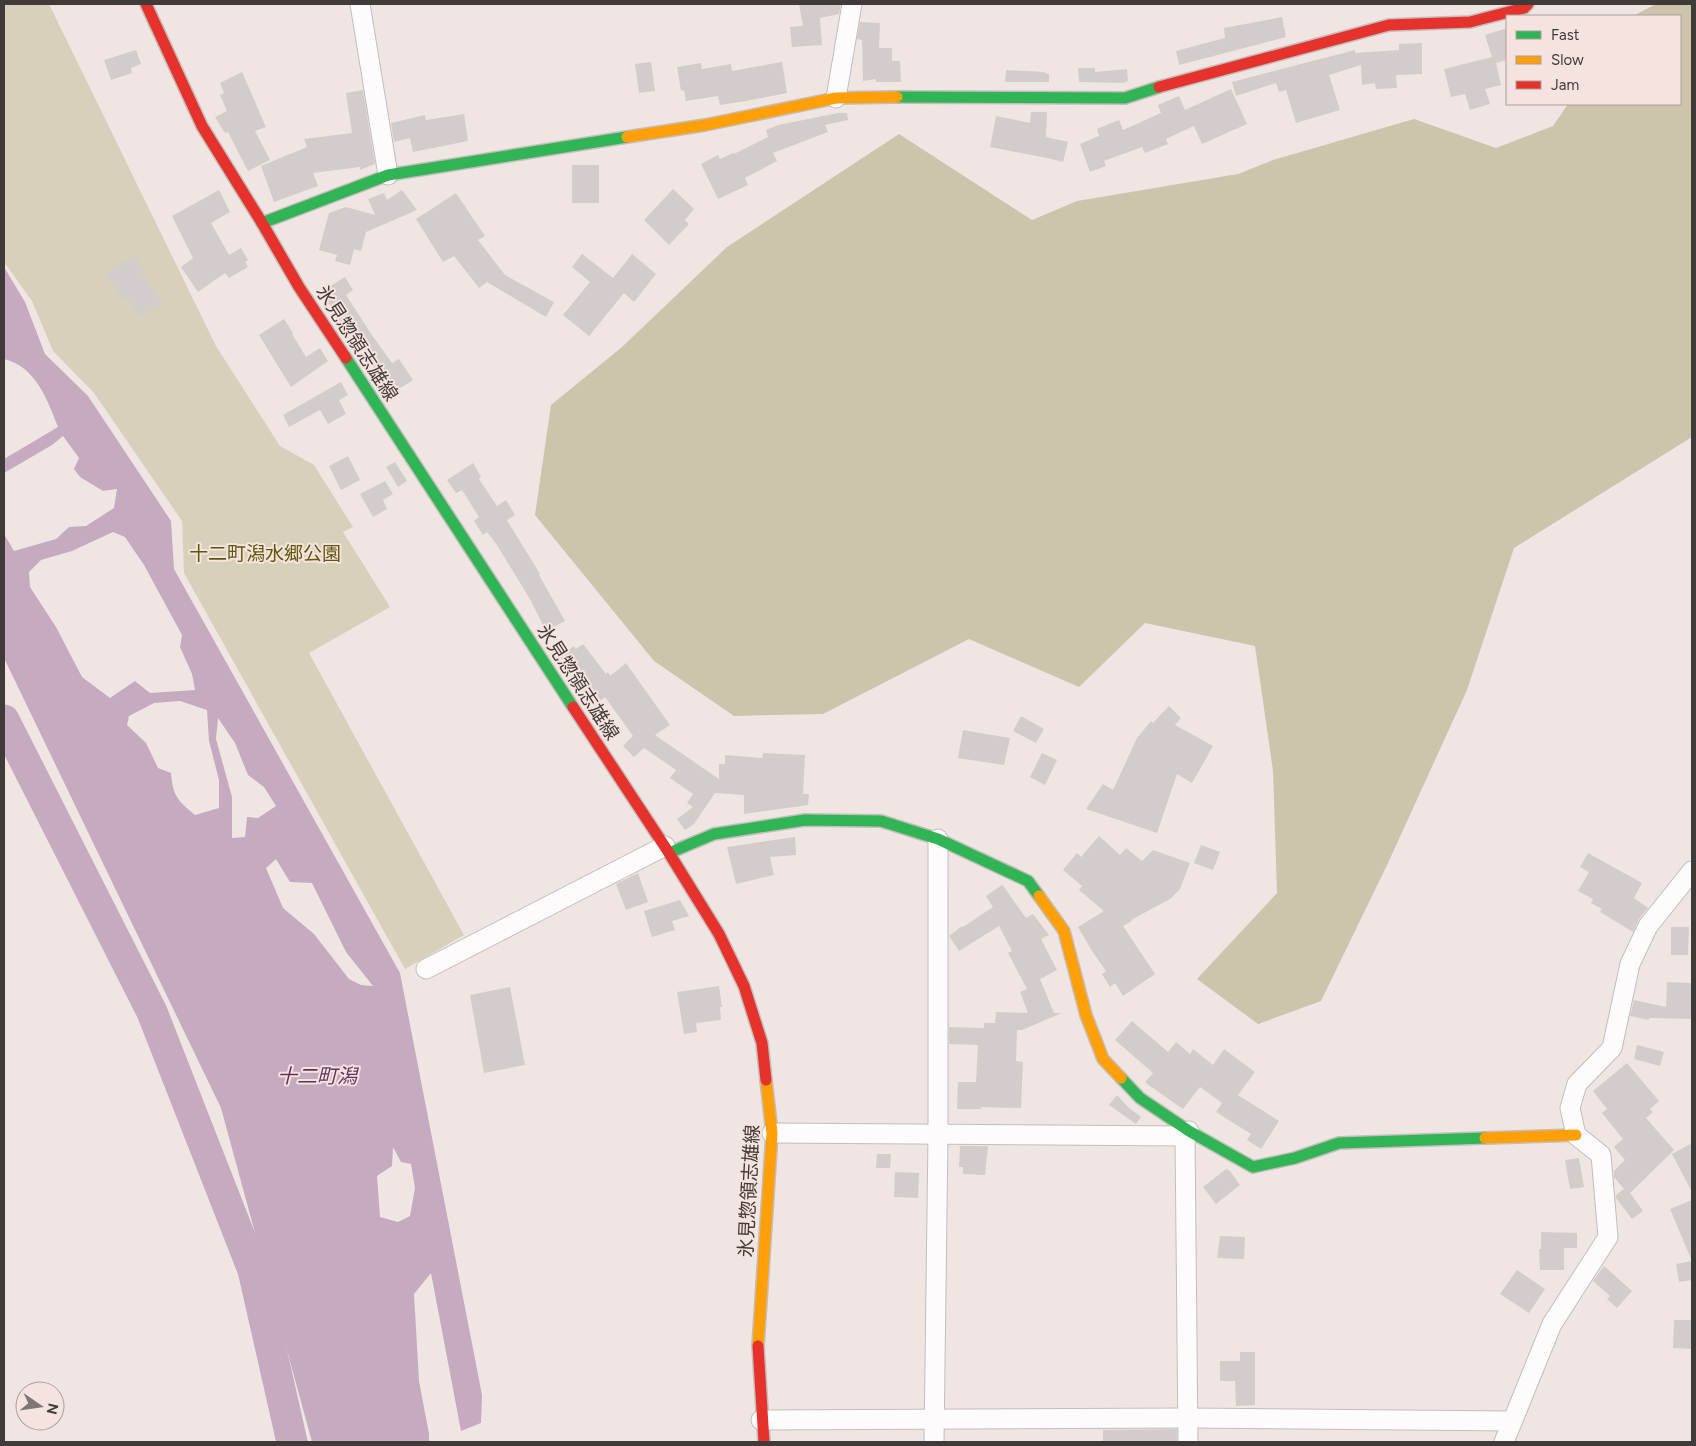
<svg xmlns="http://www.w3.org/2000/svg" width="1696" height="1446" font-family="Figtree,'Noto Sans JP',sans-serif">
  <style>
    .green { fill: #d7d1bc }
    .forest { fill: #ccc5ab }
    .water { fill: #c6aabf; fill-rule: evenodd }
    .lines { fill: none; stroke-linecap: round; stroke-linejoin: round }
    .river { stroke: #c6aabf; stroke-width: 31 }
    .building { fill: #d3cccb }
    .street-casing { stroke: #c4bdbb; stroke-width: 21 }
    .fast-casing { stroke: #c4bdbb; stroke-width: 14 }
    .slow-casing { stroke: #c4bdbb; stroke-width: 14 }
    .jam-casing { stroke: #c4bdbb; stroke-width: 14 }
    .street { stroke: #fdfbfb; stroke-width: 19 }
    .fast { stroke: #30b455; stroke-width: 11 }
    .slow { stroke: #ff9f0a; stroke-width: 11 }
    .jam { stroke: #e5322d; stroke-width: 11 }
    .labels { text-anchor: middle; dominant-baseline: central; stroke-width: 4; stroke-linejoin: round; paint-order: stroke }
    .street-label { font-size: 19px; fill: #403a38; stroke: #f4e3de }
    .park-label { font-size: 19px; fill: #60570a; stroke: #f4e3de }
    .water-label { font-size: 20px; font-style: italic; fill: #62335e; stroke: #f4e3de }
  </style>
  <rect width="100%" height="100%" fill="#efe6e3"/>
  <path class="green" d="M4,4H49L216,346L280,446L314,465L353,527L343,532L390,607L309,653L464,935L405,969L184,573L182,521L94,393L53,351L32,301L4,262Z"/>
  <path class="forest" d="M1656,4H1692V437L1514,548L1467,690L1388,863L1321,1001L1258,1024L1197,979L1277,893L1273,771L1255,646L1145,623L1079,687L969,639L823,714L734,716L654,661L535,515L551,405L622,347L727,247L899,134L1032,220L1077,201L1238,174L1273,160L1414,119L1496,148L1553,126L1568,104H1680V16H1633Z"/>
  <path class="water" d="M4,267L25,302L45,354L88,396L171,521L174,569L400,973L482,1395L481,1423L461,1431L431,1273L414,1294L419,1381L429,1434V1442H312L221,1108L4,658V534L14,551L56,539L69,527L86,526L114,508L117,489L103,491L80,477L74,469L79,458L63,436L52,445L4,473V459L58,427C47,399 36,367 4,359ZM113,532L125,537L144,565L182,635L180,647L192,674L195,690L150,693L135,681L110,698L82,677L56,627L30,587L29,572L41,560L72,551ZM180,701L207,710L209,741L219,780V808L195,815C177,800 173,796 171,773L158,768L146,743L127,725L129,716L154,703ZM218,718L235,743L248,775L264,787L276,806L258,818L247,817L245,837L232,838V797L216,739ZM276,859L290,882L312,883L346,952L373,986L361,985L349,979L314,934L283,908L266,868ZM393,1147L401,1162L411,1164L415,1188L410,1216L398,1222L380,1217L377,1176L392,1166Z"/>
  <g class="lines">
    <path class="river" d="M4,720L152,1012L253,1270L292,1442"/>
  </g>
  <g class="building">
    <path d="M799,4H841L839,14L820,18L822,45L792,47L790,27L803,26Z"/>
    <path d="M1282,17L1286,37L1179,65L1176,51L1225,38L1224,28Z"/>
    <path d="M860,22L880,23L879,48H892V61H900L901,82H876V79L863,81L862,40L857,39Z"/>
    <path d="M1507,28V60L1496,63L1501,85L1485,89L1490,104L1470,110L1465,94L1451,97L1444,69L1492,57L1485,35Z"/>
    <path d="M1422,43V74L1396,75L1397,88L1376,89L1375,83L1362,85L1361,65L1329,75L1340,110L1296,123L1286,90L1279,92L1276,83L1236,96L1232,82L1355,50V53L1399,50V44Z"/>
    <path d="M136,50L141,64L131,68L132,73L111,80L104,60Z"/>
    <path d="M651,62L655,91L639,93L635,64Z"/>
    <path d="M782,62L787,93L746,101L720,105L718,96L686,101L684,90L681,91L677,67L701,63L702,69L731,64L732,71Z"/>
    <path d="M1078,68H1095V72L1127,69L1128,81L1123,83L1079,82Z"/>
    <path d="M1006,70L1045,72V73L1049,74V82H1005Z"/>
    <path d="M242,72L266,127L255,131L270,160L248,171L228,132L225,133L215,117L227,111L220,95L224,93L220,83Z"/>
    <path d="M1231,89L1247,124L1202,144L1194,126L1166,139L1168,144L1145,153L1142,147L1104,161L1106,166L1090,172L1080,144L1099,136L1097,129L1119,120L1123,130L1161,113L1158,105L1179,96L1185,110Z"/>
    <path d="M363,90L375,164L360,170V167L313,173L318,186L274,202L261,166L307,147L304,139L352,133L346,93Z"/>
    <path d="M1031,112H1047L1046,137L1068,142L1063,162L1047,158L990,147L996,116L1030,123Z"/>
    <path d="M838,113H847L848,120L825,125L828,132L773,153L777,161L745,178L748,185L718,199L701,164L718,155L720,159L733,153L734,154L768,137L766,130L778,125Z"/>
    <path d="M464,114L468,141L413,152L410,138L394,142L391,123L425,115L426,120Z"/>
    <rect x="572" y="165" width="27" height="38"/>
    <path d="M673,189L694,209L685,220L689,224L669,245L644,220Z"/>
    <path d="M219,190L230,212L211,223L229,255L241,248L248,260L245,262L248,267L229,278L225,273L198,292L181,267L193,258L172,216Z"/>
    <path d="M402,190L417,210L366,232L361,251L354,249L350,265L335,261L337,255L319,250L329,213L346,207L375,215L368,199L384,193L387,200Z"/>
    <path d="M456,193L485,236L478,240L505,275L554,302L546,317L487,282L479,288L454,256L443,262L416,219Z"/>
    <path d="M582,254L613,278L632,254L656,274L634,302L624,293L589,336L563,315L590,282L572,267Z"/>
    <path d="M135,255L145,270L141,272L162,303L141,317L127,297L123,300L106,275Z"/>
    <path d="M345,277L353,290L346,295L374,338L392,363L399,359L413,380L391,394L370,362L371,361L354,333L350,336L321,292Z"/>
    <path d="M284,319L293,333L292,334L306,357L320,348L328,361L291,387L259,335Z"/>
    <path d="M341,382L348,395L339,400L346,414L328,424L320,410L289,427L283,415Z"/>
    <path d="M348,456L360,480L341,490L329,466Z"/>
    <path d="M395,462L407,481L398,487L386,467Z"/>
    <path d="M473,463L481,477L479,479L497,506L506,500L515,515L507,520L540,574L539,575L565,621L546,631L531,601L497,545L487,532L483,535L474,521L479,517L462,490L456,493L447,480Z"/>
    <path d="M385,481L393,494L383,500L387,509L373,517L360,494Z"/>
    <path d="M583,644L606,674L608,672L610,676L626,663L670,725L655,735L719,779V764H725V755L762,758L763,753L805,755L803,794H809L808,805L744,814V795L715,793L694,824L685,830L677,819L693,807L687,803L693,794L670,778L676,770L644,748L634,757L623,746L633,736L605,697L594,706L584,694L586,691L560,657L574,646L576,649Z"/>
    <path d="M1169,706L1181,718L1175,725L1213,746L1192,783L1177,774L1157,833L1086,809L1103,784L1113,790L1137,738L1151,721L1153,723Z"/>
    <path d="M1021,716L1044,729L1036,743L1013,731Z"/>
    <path d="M963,730L1010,738L1004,765L958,758Z"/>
    <path d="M1042,753L1057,760L1045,785L1030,777Z"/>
    <path d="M1099,836L1120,855L1126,848L1142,861L1153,850L1190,863L1180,889L1170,899L1131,920L1132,921L1123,926L1155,974L1123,996L1115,983L1110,987L1102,974L1106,971L1092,951L1078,927L1104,911L1079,890L1082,886L1063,870L1077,853L1081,857Z"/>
    <path d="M795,837L796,855L770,857L774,875L736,884L727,847Z"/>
    <path d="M1201,845L1220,852L1213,870L1194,863Z"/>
    <path d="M1588,853L1642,883L1634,898L1648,908L1639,919L1633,932L1600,912L1602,909L1591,903L1593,899L1578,891L1589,872L1580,867Z"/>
    <path d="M638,873L648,902L626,910L616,884Z"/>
    <path d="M1002,885L1004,887L1026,918L1033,914L1049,935L1041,939L1057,970L1040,979L1054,1013H1062L1022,1030H1017L1016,1061L1023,1062L1021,1108L981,1107V1109H957L958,1082H976L978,1045L949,1044V1027L984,1028V1023H995L996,1012L1028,1013L1020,992L1027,989L1008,953L1012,951L999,926L959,951L949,936L962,926L963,927L993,907L986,896Z"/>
    <path d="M680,900L689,916L672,921L675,930L652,937L644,911Z"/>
    <path d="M1671,927H1689L1688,955H1671Z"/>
    <path d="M1667,982L1692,983V1019L1649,1018V1020L1630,1016L1634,1000L1666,1007Z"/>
    <path d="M719,986L722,1007H720L721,1020L696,1023L697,1032L684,1034L677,992Z"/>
    <path d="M510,987L525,1065L484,1073L470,995Z"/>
    <path d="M1132,1021L1168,1052L1176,1042L1190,1054L1193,1049L1213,1065L1224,1049L1255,1072L1238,1095L1279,1121L1261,1149L1247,1140L1251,1134L1216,1112L1222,1103L1200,1087L1183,1109L1150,1086L1145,1082L1153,1073L1115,1040Z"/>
    <path d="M1637,1045L1664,1052L1660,1066L1634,1059Z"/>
    <path d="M1627,1063L1659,1101L1650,1109L1653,1112L1646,1118L1674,1150L1630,1193L1643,1211L1632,1219L1616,1198V1195L1624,1189L1614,1177V1171L1625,1160L1614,1147L1623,1139L1602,1113L1607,1109L1593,1091Z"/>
    <path d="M1117,1095L1129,1108L1141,1117L1136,1124L1109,1105Z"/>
    <path d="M1692,1143V1192L1672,1154Z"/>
    <path d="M960,1146H988L985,1175L963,1174V1167H959Z"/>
    <path d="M877,1154H891L890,1168H876Z"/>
    <path d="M1579,1158L1584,1187L1570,1189L1565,1160Z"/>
    <path d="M1226,1169L1230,1171L1240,1185L1216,1204L1203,1187Z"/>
    <path d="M895,1172L919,1173L918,1198L894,1197Z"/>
    <path d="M1692,1200V1261L1670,1209Z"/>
    <path d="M1541,1232L1577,1233V1248H1564V1270H1540L1539,1249H1541Z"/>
    <path d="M1220,1236L1245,1237L1244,1259L1217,1258Z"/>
    <path d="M1692,1261V1280L1679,1282L1676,1264Z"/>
    <path d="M1604,1266L1632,1291L1617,1308L1607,1299L1610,1296L1593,1281Z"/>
    <path d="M1517,1270L1545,1289L1529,1313L1500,1294Z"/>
    <path d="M1674,1320H1692V1349L1673,1348Z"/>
    <path d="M1240,1352H1255V1405L1236,1406L1235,1381H1220V1361H1240Z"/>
    <path d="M1177,1429V1442H1103V1430Z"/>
  </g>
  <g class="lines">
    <g class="street-casing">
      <g id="street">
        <path d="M360,4L388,175"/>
        <path d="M836,98L852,4"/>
        <path d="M426,969L665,846"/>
        <path d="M772,1133L1185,1136"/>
        <path d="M761,1420L1188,1418L1512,1421"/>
        <path d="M934,1442L938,1135V839"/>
        <path d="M1188,1442L1185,1136L1189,1131"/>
        <path d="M1504,1442L1552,1324L1608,1237L1601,1155L1576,1135L1570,1108L1577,1084L1612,1048L1630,964L1648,926L1692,871"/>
      </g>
    </g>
    <g class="fast-casing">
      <g id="fast">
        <path d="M897,97L1125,98L1159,87"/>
        <path d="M262,223L388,175L627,137"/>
        <path d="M346,358L573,707"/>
        <path d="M669,853L714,834L805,820L881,821L938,839L1028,881L1039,896"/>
        <path d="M1121,1078L1140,1098L1189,1131L1253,1167L1295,1158L1339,1143L1485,1138"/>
      </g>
    </g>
    <g class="slow-casing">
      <g id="slow">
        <path d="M627,137L705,125L836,98L897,97"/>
        <path d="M1039,896L1064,931L1086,1015L1103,1059L1121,1078"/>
        <path d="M1485,1138L1576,1135"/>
        <path d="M758,1346L772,1133L766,1080"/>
      </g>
    </g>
    <g class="jam-casing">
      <g id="jam">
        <path d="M146,4L202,126L262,223L299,287L346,358"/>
        <path d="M1159,87L1389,25L1470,22L1524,8L1528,4"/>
        <path d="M573,707L669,853L719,934L744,986L762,1043L766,1080"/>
        <path d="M758,1346L764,1442"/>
      </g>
    </g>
    <use href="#street" class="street"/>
    <use href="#fast" class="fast"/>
    <use href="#slow" class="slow"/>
    <use href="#jam" class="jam"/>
  </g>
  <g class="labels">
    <g class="street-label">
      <text transform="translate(357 343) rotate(57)">氷見惣領志雄線</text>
      <text transform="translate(578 682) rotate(57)">氷見惣領志雄線</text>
      <text transform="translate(749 1191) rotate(-87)">氷見惣領志雄線</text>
    </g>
    <g class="park-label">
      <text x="265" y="553">十二町潟水郷公園</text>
    </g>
    <g class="water-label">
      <text x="317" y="1076">十二町潟</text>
    </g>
  </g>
  <rect width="1696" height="1446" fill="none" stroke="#403a38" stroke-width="10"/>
  <rect x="1506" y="15" width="175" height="90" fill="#f4e3de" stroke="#ac9f9c"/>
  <rect x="1516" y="31" width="25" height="8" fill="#30b455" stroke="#ac9f9c"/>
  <text x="1551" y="40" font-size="15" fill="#403a38">Fast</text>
  <rect x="1516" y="56" width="25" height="8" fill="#ff9f0a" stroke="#ac9f9c"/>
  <text x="1551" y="65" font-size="15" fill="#403a38">Slow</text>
  <rect x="1516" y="81" width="25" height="8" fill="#e5322d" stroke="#ac9f9c"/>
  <text x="1551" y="90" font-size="15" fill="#403a38">Jam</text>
  <g transform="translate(40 1406) rotate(103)"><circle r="24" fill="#f4e3de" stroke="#ac9f9c"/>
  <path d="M0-4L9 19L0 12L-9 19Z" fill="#7d7674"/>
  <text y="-8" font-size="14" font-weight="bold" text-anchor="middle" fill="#403a38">N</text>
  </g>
</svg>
